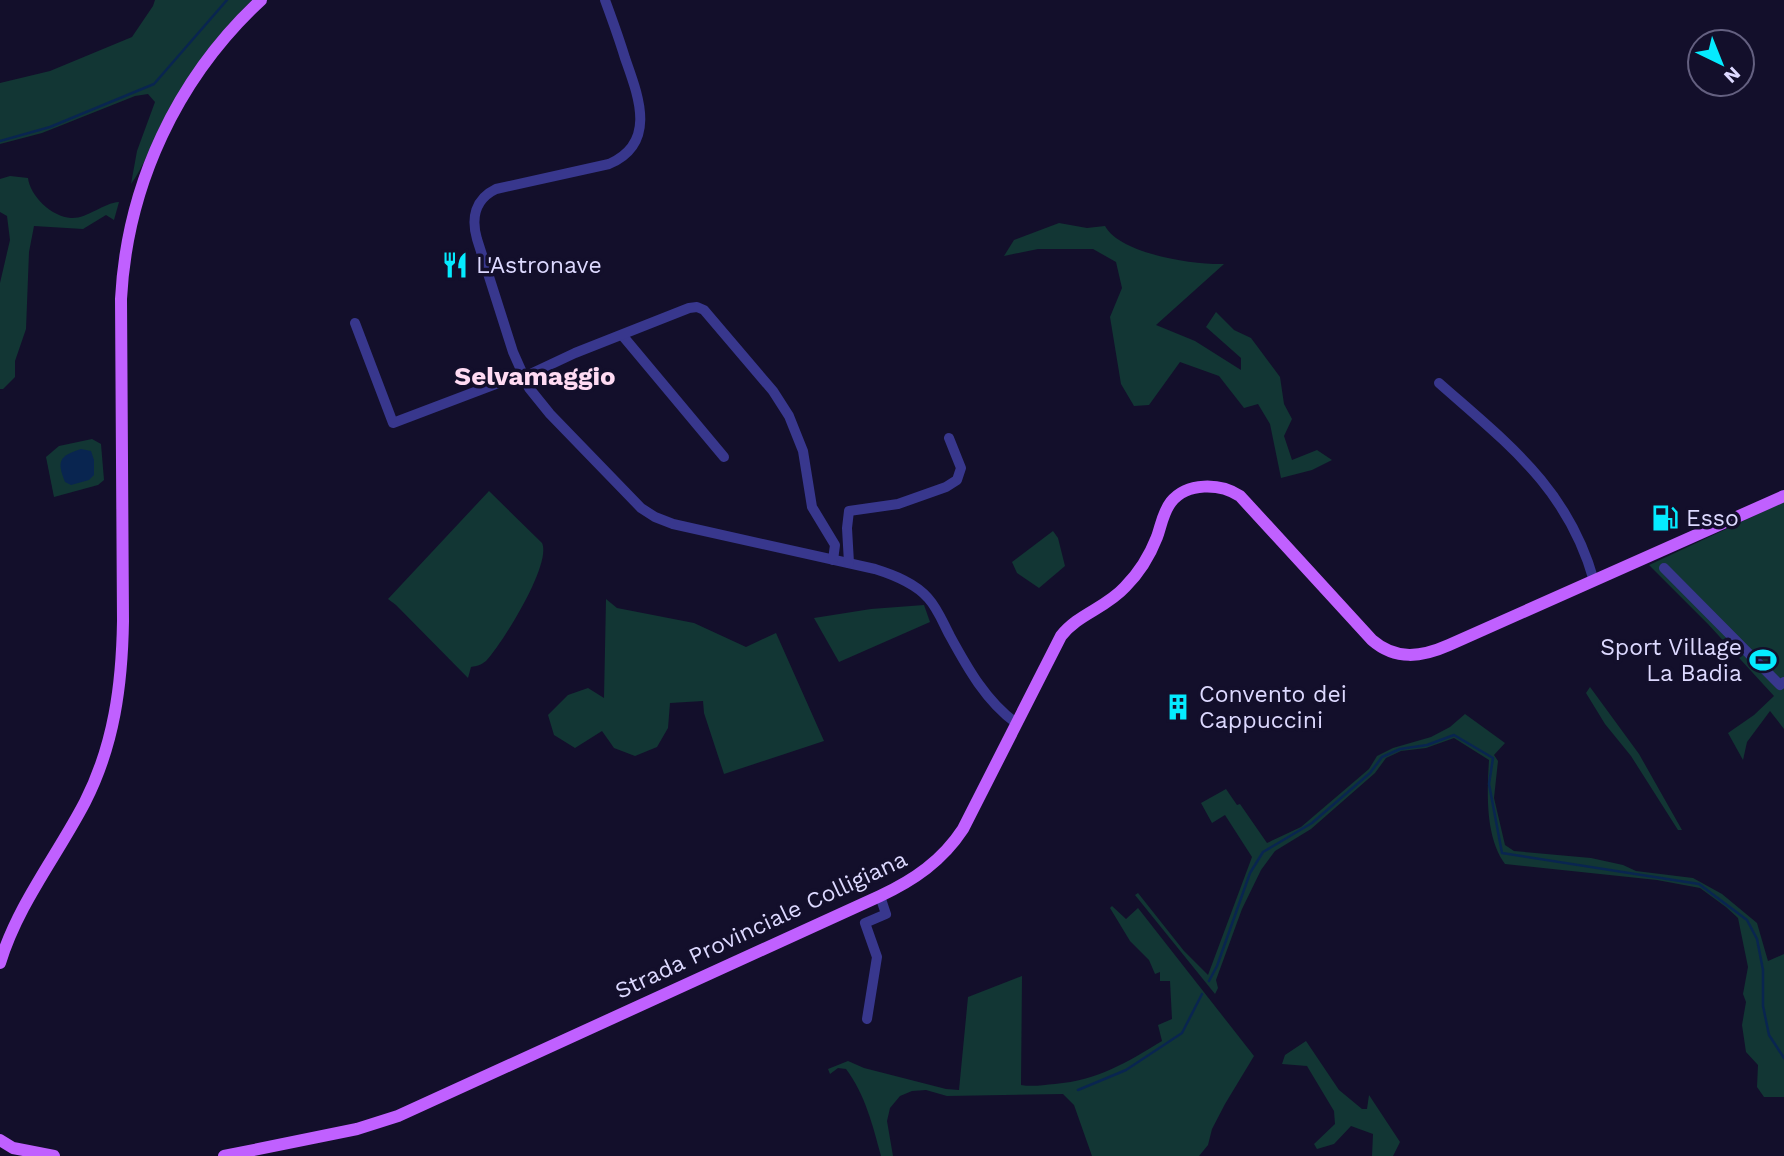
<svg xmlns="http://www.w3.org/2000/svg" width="1784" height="1156" font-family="'Work Sans',sans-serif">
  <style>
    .green { fill: #123634 }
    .water { fill: #092550 }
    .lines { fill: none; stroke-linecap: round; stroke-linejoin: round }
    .stream { stroke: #092550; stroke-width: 2.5 }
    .minor { stroke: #38378d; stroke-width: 10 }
    .major { stroke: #c060ff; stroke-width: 12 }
    .labels { text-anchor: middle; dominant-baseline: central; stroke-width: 7; stroke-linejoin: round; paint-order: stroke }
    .poi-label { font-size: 23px; fill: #ddd9ff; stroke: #130f2b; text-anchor: start }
    .street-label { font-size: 23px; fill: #ddd9ff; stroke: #130f2b }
    .quarter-label { font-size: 26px; font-weight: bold; fill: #ffdbf3; stroke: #130f2b }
  </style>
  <rect width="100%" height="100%" fill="#130f2b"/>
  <g class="green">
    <path d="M155,0H252C215,36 187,76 163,122C152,142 145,165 131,184L137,151L155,102L148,94L135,96L42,133L0,144V83L50,71L132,37L153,6Z"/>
    <path d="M10,176L28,178C30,196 52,217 71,218C87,219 103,203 119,202L114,220L106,215L83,229L34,226L29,252L26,329L15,361V377L3,389H0V283L10,240L7,216L0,212V179Z"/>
    <path d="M1059,223L1087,228L1105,226C1120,254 1194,265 1224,264L1156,325L1195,341L1241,370V358L1206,327L1216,312L1234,330L1251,338L1280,377L1284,404L1292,419L1284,436L1292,460L1317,450L1332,460L1312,470L1281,478L1270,424L1258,404L1244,408L1219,376L1180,362L1149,405L1134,406L1121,384L1110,317L1122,288L1116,262L1093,249H1038L1004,256L1014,240Z"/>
    <path d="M92,439L101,444L104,480L98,485L54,497L46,457L59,446Z"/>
    <path d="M489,491L542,543C552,564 502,644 486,661C481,665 477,666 471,667L468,678L396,605L388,599Z"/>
    <path d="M1784,502V729L1770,711L1747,742L1743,760L1728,733L1754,715L1774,696L1708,624L1649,565Z"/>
    <path d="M1053,531L1058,538L1065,566L1039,588L1017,573L1012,562Z"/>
    <path d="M606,599L617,608L694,623L746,647L776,633L824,741L724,774L704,713L703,701L670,703L668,728L657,747L635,756L614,748L602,731L575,748L554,735L548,715L568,695L588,688L604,698Z"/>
    <path d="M924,605L930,622L839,662L814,618L871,609Z"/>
    <path d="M1590,687L1639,754L1682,830H1678L1631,756L1605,724L1586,693Z"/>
    <path d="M1465,714L1505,743L1494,755L1498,761L1494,798L1505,845L1514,851L1591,858L1623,865L1636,871L1693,878L1722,894L1757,923L1768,961L1784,954V1097H1764L1757,1087L1758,1065L1746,1052L1742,1025L1746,1002L1743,994L1748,967L1738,918L1726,907L1700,888L1657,880L1505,864C1485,836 1487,793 1489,760L1454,738L1426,748L1401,751L1386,758L1375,773L1311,829L1275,851L1261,870L1242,909L1216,980L1218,988L1215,994L1135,895L1138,893L1184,951L1208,975L1252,857L1225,815L1212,823L1201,803L1226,789L1237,805L1240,804L1267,843L1301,827L1369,769L1377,756L1393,748L1431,737L1450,727Z"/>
    <path d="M1112,906L1126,919L1138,908L1254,1056L1225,1104L1212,1129L1208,1145L1199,1156H1092L1074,1105L1063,1094L947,1096L926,1090L912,1091L900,1096L890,1108L887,1121L893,1156H881C873,1126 865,1094 846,1069L838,1068L830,1074L828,1069L848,1061L864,1068L946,1089L959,1090L968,997L1022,976L1021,1085C1032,1087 1043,1085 1055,1084C1098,1080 1126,1063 1162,1041L1158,1025L1172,1019L1170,981H1160V972L1155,974L1149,960L1130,941L1110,908Z"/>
    <path d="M1306,1041L1339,1090L1362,1109H1367L1369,1095L1400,1142L1393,1156H1372L1373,1134L1351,1126L1334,1144L1317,1149L1314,1144L1335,1124L1334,1111L1307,1066L1282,1064L1285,1055Z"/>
  </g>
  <path class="water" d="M81,449L91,451L94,460V475L89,480L71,485L65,482C56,460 60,456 81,449Z"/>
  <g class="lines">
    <g class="stream">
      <path d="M0,141L50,127L154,84L227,0"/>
      <path d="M1209,981L1217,966L1250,873L1263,852L1312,823L1370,773L1382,757L1400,749L1427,745L1454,735L1493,758L1489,784L1502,853L1699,884L1747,920L1757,939L1763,970V1006L1769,1035L1784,1058"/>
      <path d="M1078,1090L1126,1070L1182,1033L1202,994"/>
    </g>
    <g class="minor">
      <path d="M605,0C612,19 619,38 625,58C638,95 658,143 609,164L496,189C475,199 471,218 477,239L513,352L529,388L550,414L641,508L655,517L673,524L875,569C894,575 915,583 928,598C938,609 943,623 950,636C968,669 986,701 1016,723"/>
      <path d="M355,323L393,423L522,374"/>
      <path d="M622,335L724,457"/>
      <path d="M524,377L575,353L689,308L697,307L704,310L773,391L789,416L803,451L812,507L835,545L833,560"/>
      <path d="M1439,383C1508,444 1568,488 1594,581"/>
      <path d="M849,563L847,528L849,511L898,504L946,487L957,480L961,468L949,438"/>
      <path d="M1664,568L1780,685L1784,682"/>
      <path d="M867,1019L877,957L865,923L886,914L880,896"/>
    </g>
    <g class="major">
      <path d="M0,963C18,904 57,856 85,802C114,745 122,685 123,621L121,299C127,185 177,78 261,0"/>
      <path d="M0,1140L13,1148L54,1156"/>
      <path d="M224,1156L357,1129L398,1116L880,896C914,880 942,861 963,829L1061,636C1078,614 1106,608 1125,587C1138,574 1150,555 1157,537C1161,526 1163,512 1171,502C1187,482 1220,483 1240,496L1372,640C1396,661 1422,657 1449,645L1784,496"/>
    </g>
  </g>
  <defs>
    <g id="restaurant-bare" transform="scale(2.1)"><path d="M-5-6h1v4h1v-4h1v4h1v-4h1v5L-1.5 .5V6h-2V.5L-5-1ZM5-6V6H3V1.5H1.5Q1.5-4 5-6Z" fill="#05ebff" stroke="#130f2b" stroke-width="2.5" paint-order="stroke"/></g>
    <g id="fuel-bare" transform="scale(2.1)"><path d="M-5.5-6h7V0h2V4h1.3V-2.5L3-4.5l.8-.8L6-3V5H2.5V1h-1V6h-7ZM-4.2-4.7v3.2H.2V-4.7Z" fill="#05ebff" stroke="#130f2b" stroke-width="2.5" paint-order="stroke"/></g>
    <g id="stadium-bare" transform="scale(2.1)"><path d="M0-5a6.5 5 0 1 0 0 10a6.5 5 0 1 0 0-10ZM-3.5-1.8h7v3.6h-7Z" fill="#05ebff" stroke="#130f2b" stroke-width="2.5" paint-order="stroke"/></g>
    <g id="building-bare" transform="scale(2.1)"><path d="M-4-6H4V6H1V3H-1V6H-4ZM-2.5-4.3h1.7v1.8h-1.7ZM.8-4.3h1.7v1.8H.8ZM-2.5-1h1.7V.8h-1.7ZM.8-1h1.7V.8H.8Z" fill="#05ebff" stroke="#130f2b" stroke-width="2.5" paint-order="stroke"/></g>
  </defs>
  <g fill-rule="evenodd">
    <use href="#restaurant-bare" x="455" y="265"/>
    <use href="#fuel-bare" x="1665" y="518"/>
    <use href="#stadium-bare" x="1763" y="660"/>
    <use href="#building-bare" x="1178" y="707"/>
  </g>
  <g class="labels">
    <g class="poi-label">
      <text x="476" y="265">L'Astronave</text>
      <text x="1686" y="518">Esso</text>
      <text x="1742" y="647" text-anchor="end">Sport Village<tspan x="1742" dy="26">La Badia</tspan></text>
      <text x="1199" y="694">Convento dei<tspan x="1199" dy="26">Cappuccini</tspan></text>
    </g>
    <g class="street-label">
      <text transform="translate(761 925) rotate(-25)">Strada Provinciale Colligiana</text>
    </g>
    <g class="quarter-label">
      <text x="535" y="376">Selvamaggio</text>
    </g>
  </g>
  <g transform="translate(1721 63) rotate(137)"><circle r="33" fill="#130f2b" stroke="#646080" stroke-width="2"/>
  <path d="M0-5L12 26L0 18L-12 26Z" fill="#05ebff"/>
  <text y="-10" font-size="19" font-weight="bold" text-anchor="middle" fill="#ddd9ff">N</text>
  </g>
</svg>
